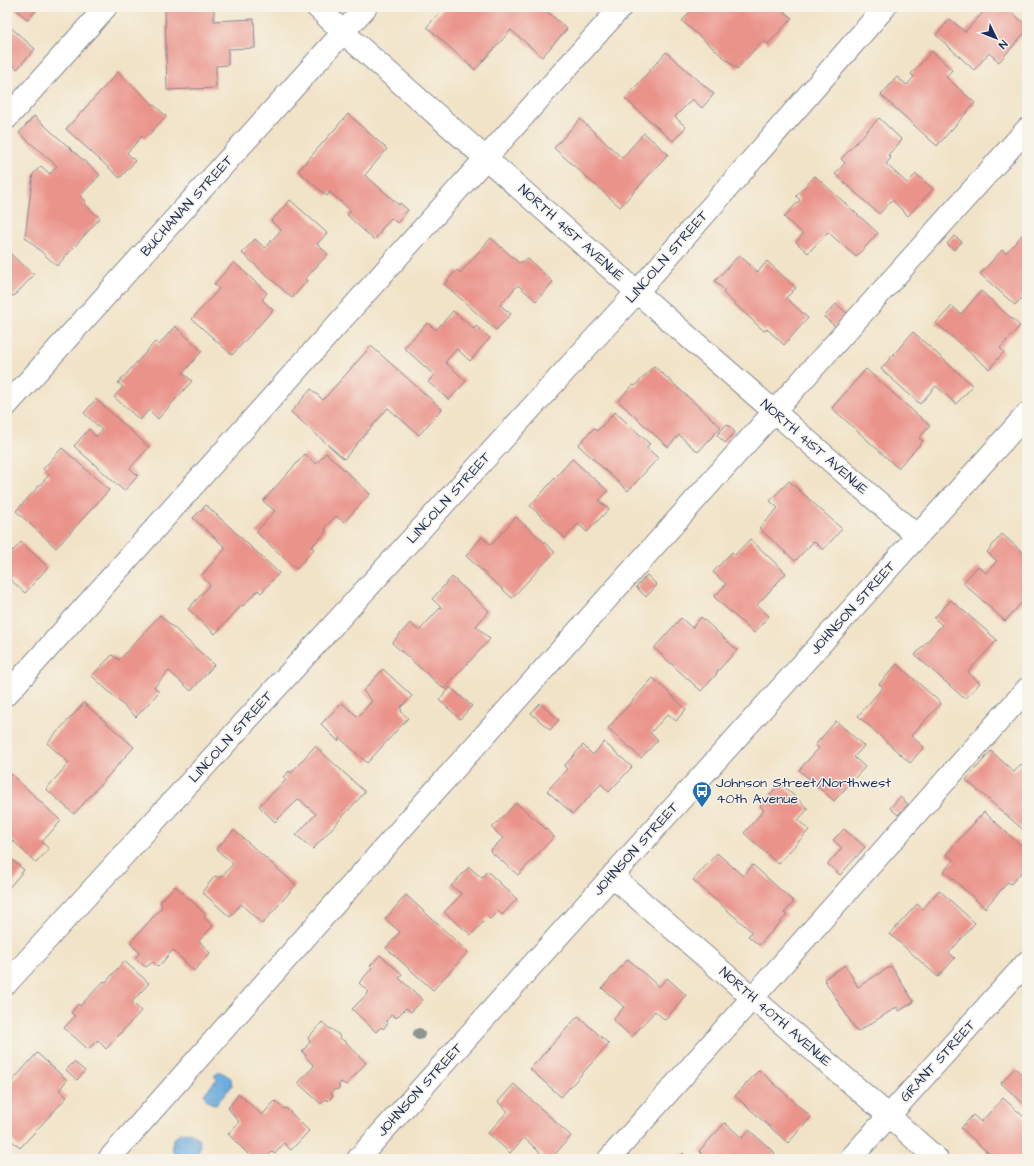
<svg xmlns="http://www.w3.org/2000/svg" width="1034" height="1166" font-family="'Architects Daughter',sans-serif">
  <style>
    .water { fill: url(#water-ripples); stroke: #426d9e }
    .building { fill: #ea938a }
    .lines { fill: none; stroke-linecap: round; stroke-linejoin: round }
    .minor-casing { stroke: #868992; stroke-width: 24 }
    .minor { stroke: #fff; stroke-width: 22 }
    .tree { fill: #8b9592 }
    .labels { text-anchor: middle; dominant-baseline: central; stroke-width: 3; stroke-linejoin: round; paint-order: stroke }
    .street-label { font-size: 14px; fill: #1b2f5e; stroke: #f7f3e8 }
    .poi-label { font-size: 14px; fill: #1b2f5e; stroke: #f7f3e8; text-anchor: start }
  </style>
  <defs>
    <pattern id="water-ripples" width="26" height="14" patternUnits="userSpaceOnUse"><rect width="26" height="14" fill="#69abdd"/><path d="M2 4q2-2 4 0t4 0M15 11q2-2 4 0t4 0" fill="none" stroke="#568cb6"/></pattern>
  </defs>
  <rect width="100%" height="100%" fill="#f7f3e8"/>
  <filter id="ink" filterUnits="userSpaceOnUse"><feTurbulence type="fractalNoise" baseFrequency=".025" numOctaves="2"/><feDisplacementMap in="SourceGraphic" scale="8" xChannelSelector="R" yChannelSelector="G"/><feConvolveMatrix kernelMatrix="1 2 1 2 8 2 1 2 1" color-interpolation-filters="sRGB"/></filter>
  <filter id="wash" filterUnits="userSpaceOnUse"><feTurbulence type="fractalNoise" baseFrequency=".012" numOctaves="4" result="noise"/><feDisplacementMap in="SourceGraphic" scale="16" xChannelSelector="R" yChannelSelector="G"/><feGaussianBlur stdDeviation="0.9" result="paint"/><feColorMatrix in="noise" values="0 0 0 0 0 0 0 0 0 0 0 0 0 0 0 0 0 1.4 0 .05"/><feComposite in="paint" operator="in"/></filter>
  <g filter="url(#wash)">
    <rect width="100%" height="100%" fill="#f1e3c7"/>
    <g class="water">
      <path d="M219,1071L231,1078L232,1086L216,1104C208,1103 207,1101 204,1094L217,1079L214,1076Z"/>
      <circle cx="186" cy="1146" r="14"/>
    </g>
    <g id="blocks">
      <g class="building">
        <path d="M13,7H39L28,20Z"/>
        <path d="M165,7H214V21L254,19L255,48L228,49V65L216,66V88L167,90Z"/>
        <path d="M444,7H542L567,29L542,57L511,30L475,70L427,27Z"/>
        <path d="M694,7H707L712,12L717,7H779L792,18L768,44L763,40L737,69L682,21Z"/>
        <path d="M982,7H1006L1027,26V30L999,62L989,53L974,70L936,35L950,19L965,32L985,10Z"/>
        <path d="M7,24L35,49L17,69L7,60Z"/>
        <path d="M932,51L952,70L946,77L975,103L937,146L881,95L897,77L907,85L914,77L911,74Z"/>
        <path d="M666,52L714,94L702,108L692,99L675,117L686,127L673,141L625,99Z"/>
        <path d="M118,72L166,116L145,139L142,136L127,153L135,161L120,178L66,129Z"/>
        <path d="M348,114L387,149L365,175L399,205L400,203L408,210L397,223L391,218L380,231L381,232L374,240L347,215L351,211L330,192L327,196L298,171Z"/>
        <path d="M34,116L100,175L80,196L86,201L84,204L100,218L57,266L25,237L33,174L41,166L50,174L57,166L19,133Z"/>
        <path d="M879,118L902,140L888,155L891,158L886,164L907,183L916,174L933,189L908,216L892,200L879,214L835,174L845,163L841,159Z"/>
        <path d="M580,119L622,158L644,133L668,154L620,207L554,148Z"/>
        <path d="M815,176L878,233L856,257L828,232L808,253L796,242L803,234L784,217L800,200L796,196Z"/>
        <path d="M290,200L327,233L317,244L328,254L305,279L307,281L292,298L242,253L255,239L265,248L281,230L271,221Z"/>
        <path d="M1024,233L1027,235V292L1015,305L980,274L1002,250L1006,253Z"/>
        <path d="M954,236L962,242L954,250L947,244Z"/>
        <path d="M491,238L519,263L528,259L553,282L536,301L518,285L500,305L511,314L496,330L444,284L457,270L460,273Z"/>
        <path d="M7,251L34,275L14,296L13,295L7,302Z"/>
        <path d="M739,255L758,272L767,261L796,288L786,298L808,318L784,345L767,329L764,331L723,293L725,291L715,281Z"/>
        <path d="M234,262L267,293L262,300L273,310L232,355L192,319L219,289L214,284Z"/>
        <path d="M981,291L1020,326L1000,348L1004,352L989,369L936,323L952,306L961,314Z"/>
        <path d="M836,304L847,313L835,326L824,317Z"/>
        <path d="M453,311L474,329L476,326L490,338L470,361L457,349L445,362L466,381L449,400L428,382L434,375L404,348L427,323L436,330Z"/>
        <path d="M175,326L202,351L183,373L192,381L158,419L149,410L140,420L114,397L123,387L118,383L155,342L159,345Z"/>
        <path d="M913,332L973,386L956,404L936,386L920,404L881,369Z"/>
        <path d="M371,346L442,409L419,435L388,408L344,459L291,412L311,389L323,400Z"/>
        <path d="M654,366L721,427L698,452L679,435L668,447L618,401L633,385L635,386Z"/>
        <path d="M866,369L930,426L919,438L923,441L898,468L832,408Z"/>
        <path d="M96,399L149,447L130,468L138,476L124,491L74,446L89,429L96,437L102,430L84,413Z"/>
        <path d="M615,412L650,444L646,447L658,458L628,491L578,445L594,428L597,431Z"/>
        <path d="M727,424L735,432L725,443L717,435Z"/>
        <path d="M62,448L109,490L56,548L16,511L49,475L43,469Z"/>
        <path d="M326,453L370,494L344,522L336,516L326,526L325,533L311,547L314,549L296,569L256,532L275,511L263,501L305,454L316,464Z"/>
        <path d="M572,459L608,491L599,501L609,509L587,532L578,524L565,538L530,506Z"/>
        <path d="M789,481L842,529L823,550L814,541L795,561L759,528L778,508L770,501Z"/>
        <path d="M206,505L279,573L261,593L258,590L243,606L242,605L215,634L188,609L210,585L201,576L226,548L193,518Z"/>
        <path d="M516,517L555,552L512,598L466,556L482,537L491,545Z"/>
        <path d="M1002,534L1027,556V597L1005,621L963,583L978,566L986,573L997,561L987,552Z"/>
        <path d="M750,539L786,573L757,605L769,616L754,633L714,597L726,584L713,572L732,552L735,555Z"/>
        <path d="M21,542L48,567L25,593L11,580L7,585V545L13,551Z"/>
        <path d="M647,575L657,585L646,597L636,587Z"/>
        <path d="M452,577L489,611L476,626L490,639L444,689L392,643L410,623L419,631L441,607L432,599Z"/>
        <path d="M951,600L997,640L968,672L980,683L965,699L915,655L942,625L934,618Z"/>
        <path d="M160,615L214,665L191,691L169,671L154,687L159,692L136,717L92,676L112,655L119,660Z"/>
        <path d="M701,617L737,650L716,673L717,674L701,691L654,648L681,618L692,628Z"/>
        <path d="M897,664L941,703L911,736L924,747L910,763L858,716L883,687L879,684Z"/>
        <path d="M383,669L412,696L400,708L402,710L401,712L408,718L367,763L340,738L338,741L321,724L342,703L358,717L372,701L363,691Z"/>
        <path d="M653,678L686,709L676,721L668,714L650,733L658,740L641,758L608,728Z"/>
        <path d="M450,687L472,706L460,719L439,700Z"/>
        <path d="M84,703L134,747L74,814L46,789L69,763L47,743Z"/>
        <path d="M540,703L559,720L550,730L531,713Z"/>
        <path d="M836,721L864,746L854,757L865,767L834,801L799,770L819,748L815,745Z"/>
        <path d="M604,742L632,767L609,792L601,784L573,814L547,791L567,769L564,766L583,745L593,755Z"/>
        <path d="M315,746L365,792L313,849L296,835L316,814L299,799L275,822L259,806L286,780L283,777L289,771L291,773Z"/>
        <path d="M991,751L1014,772L1021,764L1027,770V833L966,780Z"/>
        <path d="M11,774L61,821L42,842L49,849L36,863L7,835V778Z"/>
        <path d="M780,783L808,809L798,820L809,830L778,864L744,833L764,810L760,806Z"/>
        <path d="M900,797L908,804L898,815L890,808Z"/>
        <path d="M516,803L540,823L554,837L518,875L490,851L503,838L492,828Z"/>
        <path d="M984,812L1027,851V866L1011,884L1008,882L985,908L944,871L954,860L946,854Z"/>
        <path d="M844,829L865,847L840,875L828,864L842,848L833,840Z"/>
        <path d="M234,830L296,885L262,924L241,904L230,917L202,892L215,876L220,878L233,864L216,849Z"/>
        <path d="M717,853L743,876L753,865L794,902L784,913L787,915L759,945L748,936L752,932L693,880Z"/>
        <path d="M7,855L24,870L7,890Z"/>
        <path d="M469,867L482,878L487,871L517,899L502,915L498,911L490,919L488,917L471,935L444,912L462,894L451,886Z"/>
        <path d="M175,886L193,902L206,915L204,917L213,926L199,941L210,953L194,971L173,950L158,967L153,962L146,967L135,958L140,953L130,943L162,907L160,902Z"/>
        <path d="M939,890L975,923L949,953L955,958L938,977L890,934L917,904L923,909Z"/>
        <path d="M406,895L468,952L433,990L386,948L400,932L385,919Z"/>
        <path d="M380,955L402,974L399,978L423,1000L411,1012L406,1008L396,1018L392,1014L386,1021L388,1023L383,1029L381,1027L376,1032L352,1009L369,992L359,983L372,968L370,966Z"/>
        <path d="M628,959L659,987L667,978L686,995L665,1020L655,1011L632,1037L613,1020L624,1007L602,988Z"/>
        <path d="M124,961L149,983L132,1002L141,1011L106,1049L98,1040L88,1049L64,1028L75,1016L71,1013L78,1004L80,1006L104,981L106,982Z"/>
        <path d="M845,965L858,987L891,966L914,1002L899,1011L897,1007L857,1032L824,979Z"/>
        <path d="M578,1016L609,1044L561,1097L530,1069Z"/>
        <path d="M322,1022L330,1029H331L339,1035L340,1038L344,1041H345L366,1063L346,1085L341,1082L338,1086L340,1087L337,1090L335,1089L331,1093L333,1096L328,1101L326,1099L321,1104L298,1083L314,1066L305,1056L306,1055L302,1052L310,1042L308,1038Z"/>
        <path d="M37,1053L67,1080L59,1090L67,1097L20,1148L8,1137L11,1134L7,1131V1087Z"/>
        <path d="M74,1062L85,1071L77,1080L66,1070Z"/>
        <path d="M1015,1068L1027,1079V1107L1001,1083Z"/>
        <path d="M759,1070L811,1117L788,1143L735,1096Z"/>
        <path d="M514,1084L571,1136L551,1159H547L524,1138L510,1153L488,1133L508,1111L498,1102Z"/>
        <path d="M239,1094L262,1115L275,1101L284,1109L286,1108L309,1131L291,1150L284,1143L275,1154L272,1152L264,1159H253L228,1134L239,1122L228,1108Z"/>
        <path d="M1003,1098L1027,1120V1159H995L961,1128L973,1115L981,1122Z"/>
        <path d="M725,1123L742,1138L749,1130L775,1153L769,1159H708L699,1151Z"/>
        <path d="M683,1153L690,1159H677Z"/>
      </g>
    </g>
  </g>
  <g filter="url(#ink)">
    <use href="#blocks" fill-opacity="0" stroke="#868992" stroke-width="1"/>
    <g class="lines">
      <g class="minor-casing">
        <g id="minor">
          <path d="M317,7L344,33L637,292L917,536"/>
          <path d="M7,118L106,7"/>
          <path d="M7,405L366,7"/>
          <path d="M7,694L621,7"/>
          <path d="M612,876L889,1116L937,1159"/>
          <path d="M7,983L637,292L885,7"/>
          <path d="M109,1159L433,793L1027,129"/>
          <path d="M358,1159L1027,414"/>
          <path d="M609,1159L1027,689"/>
          <path d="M850,1159L1027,962"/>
        </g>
      </g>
      <use href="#minor" class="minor"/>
    </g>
    <circle class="tree" cx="419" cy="1034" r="6"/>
  </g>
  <defs>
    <g id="bus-pin" transform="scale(1)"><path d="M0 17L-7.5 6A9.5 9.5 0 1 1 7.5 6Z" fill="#1f6fb2" stroke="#f7f3e8"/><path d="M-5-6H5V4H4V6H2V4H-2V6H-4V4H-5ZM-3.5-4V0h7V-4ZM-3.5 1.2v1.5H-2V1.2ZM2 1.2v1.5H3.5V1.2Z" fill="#fff"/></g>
  </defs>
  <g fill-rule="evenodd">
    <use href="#bus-pin" x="702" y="791"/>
  </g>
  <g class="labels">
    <g class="street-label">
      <text transform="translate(187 206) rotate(-48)">BUCHANAN STREET</text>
      <text transform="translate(571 233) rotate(42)">NORTH 41ST AVENUE</text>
      <text transform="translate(667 257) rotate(-49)">LINCOLN STREET</text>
      <text transform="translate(814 447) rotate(41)">NORTH 41ST AVENUE</text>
      <text transform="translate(449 498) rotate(-48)">LINCOLN STREET</text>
      <text transform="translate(853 608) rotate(-48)">JOHNSON STREET</text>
      <text transform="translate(231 737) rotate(-48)">LINCOLN STREET</text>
      <text transform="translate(636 849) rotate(-48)">JOHNSON STREET</text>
      <text transform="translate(775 1017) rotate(41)">NORTH 40TH AVENUE</text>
      <text transform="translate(938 1061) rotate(-48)">GRANT STREET</text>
      <text transform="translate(420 1090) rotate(-48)">JOHNSON STREET</text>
    </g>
    <g class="poi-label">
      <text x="716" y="783">Johnson Street/Northwest<tspan x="716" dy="16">40th Avenue</tspan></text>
    </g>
  </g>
  <rect width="1034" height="1166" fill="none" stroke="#f7f3e8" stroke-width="24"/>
  <g transform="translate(996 38) rotate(133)" stroke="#f7f3e8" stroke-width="3" paint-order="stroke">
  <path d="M0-3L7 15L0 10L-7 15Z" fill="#1b2f5e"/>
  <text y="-6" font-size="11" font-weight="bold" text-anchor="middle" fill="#1b2f5e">N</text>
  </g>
</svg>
